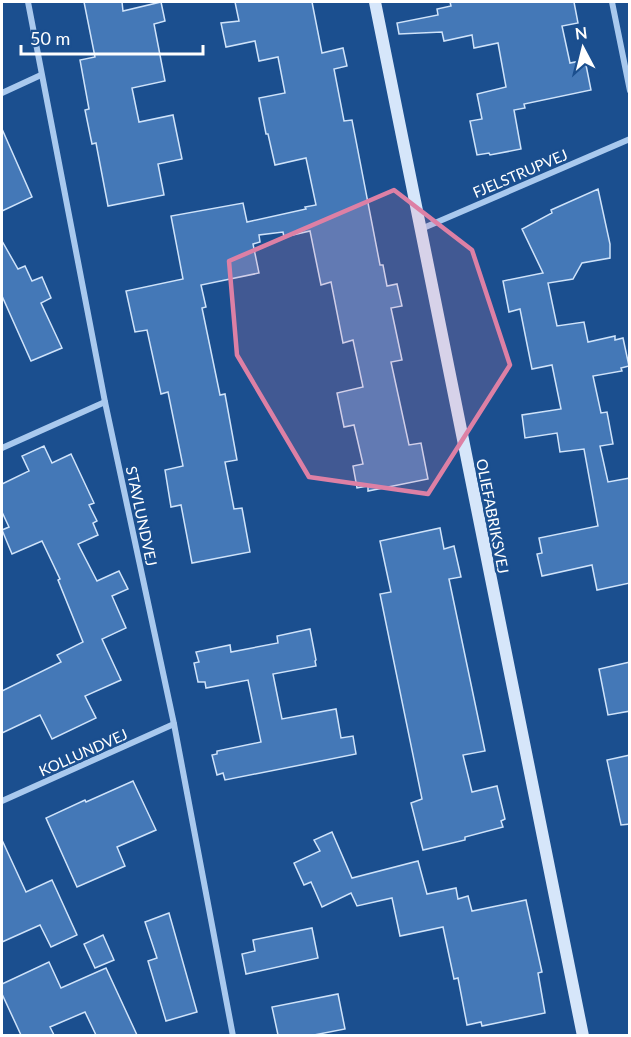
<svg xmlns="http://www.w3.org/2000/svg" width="631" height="1037" font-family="Lato,sans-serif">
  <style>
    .building { fill: #4478b7; stroke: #cfe3fa; stroke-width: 1.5 }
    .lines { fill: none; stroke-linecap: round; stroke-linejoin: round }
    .street { stroke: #a9c9ee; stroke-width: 6 }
    .secondary { stroke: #d6e6fa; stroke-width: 12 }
    .marked { fill: #dd80a5; fill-opacity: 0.2; stroke: #dd80a5; stroke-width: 4.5; stroke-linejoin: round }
    .labels { text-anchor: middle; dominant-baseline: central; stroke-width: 5; stroke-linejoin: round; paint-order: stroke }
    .street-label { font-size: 15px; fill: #fff; stroke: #1b4f8f }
  </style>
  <rect width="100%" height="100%" fill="#1b4f8f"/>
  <g class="building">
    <path d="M84,2H122L123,11L161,2L165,21L154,24L165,81L132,88L139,122L173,115L182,159L158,164L164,195L108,206L96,143L92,144L85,110L89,109L80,60L95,57Z"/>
    <path d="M235,2H312L322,53L343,48L347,66L334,69L344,121L352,120L380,265H383L387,286L397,284L402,306L391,308L402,360L391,362L409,445L421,443L428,479L368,491V486L357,488L353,466L363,464L354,425L344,427L337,393L363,387L353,340L343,343L331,282L321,285L310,231L284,237L283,232L259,235L260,242L253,244L259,273L201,285L206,307L202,308L220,395L225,394L237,460L225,462L234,509L242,508L250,552L192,563L181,505L171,507L165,470L183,466L168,392L161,394L147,330L135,332L126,291L183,279L171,216L243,203L247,222L306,209L305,207L316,205L306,158L275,165L268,134H266L259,98L285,93L278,57L259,61L255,41L226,47L221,23L239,21Z"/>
    <path d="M450,2H574L578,23L562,26L570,63L585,60L591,90L524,104L525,108L514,110L521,149L490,155L489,153L477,155L470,121L482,119L477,94L506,87L498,43L474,48L472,35L444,41L442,32L399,34L397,23L438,15L437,9L451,6Z"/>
    <path d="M2,129L32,197L2,211Z"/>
    <path d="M598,189L610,244V258L582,263L573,279L548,283L557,326L584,322L588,342L615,336V340L623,338L629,366L621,368L622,371L593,376L601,413L607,412L613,444L600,446L608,482L630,478V583L597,590L592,565L542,576L537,554L542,553L539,538L598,526L584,449L560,452L557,433L525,438L522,415L561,409L552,365L532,369L520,309L509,312L503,281L543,273L522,229L552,213L551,210Z"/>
    <path d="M2,241L18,269L25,266L32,281L42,277L51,298L41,303L62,348L31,361L2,296Z"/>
    <path d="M44,446L52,463L71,454L94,503L89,505L97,521L93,523L98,535L78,544L97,581L119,571L128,589L112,596L126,628L102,639L121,680L85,696L96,718L52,739L40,715L2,733V691L61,662L57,655L83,642L58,580L60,579L42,541L12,554L2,530L9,527L2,512V484L29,471L22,456Z"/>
    <path d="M440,528L444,549L454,546L461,577L449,579L485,751L463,755L472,792L497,786L505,819L501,821L503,827L465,837V840L423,850L411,803L422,799L380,594L391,592L380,541Z"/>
    <path d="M310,629L316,660L315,661L316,666L273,674L282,719L336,709L341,738L353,736L356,754L225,780L223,773L217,775L212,755L217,754V751L261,742L248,680L206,688L205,682H198L194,663L199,662L196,652L230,645L231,652L278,643L277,636Z"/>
    <path d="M630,662V711L608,715L599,669Z"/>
    <path d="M630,755V824L621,825L607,760Z"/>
    <path d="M133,781L156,830L117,847L125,866L77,887L46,818L85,800L86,802Z"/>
    <path d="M332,832L352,878L418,861L427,894L456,888L458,899L468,896L472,911L526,900L542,972L538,973L545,1013L482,1026L481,1022L467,1025L458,978L454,979L443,927L400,936L392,898L357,906L351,893L322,907L311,882L304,885L294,863L320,851L314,840Z"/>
    <path d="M2,840L26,892L52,880L77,935L51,947L40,925L2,942Z"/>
    <path d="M169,913L197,1012L166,1021L148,961L157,958L145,922Z"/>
    <path d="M312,928L318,958L246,974L242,954L255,951L253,940Z"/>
    <path d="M103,935L114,960L95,968L84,944Z"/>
    <path d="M49,962L61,988L106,968L137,1035H96L85,1012L50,1027L54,1035H21L2,994V984Z"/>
    <path d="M338,994L345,1029L314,1035H278L272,1007Z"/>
  </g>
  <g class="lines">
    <g class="street">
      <path d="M28,2L105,402L174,724L233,1036"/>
      <path d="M612,2L630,91"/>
      <path d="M2,93L41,75"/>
      <path d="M421,229L630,139"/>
      <path d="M2,448L105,402"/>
      <path d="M2,801L174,724"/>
    </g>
    <path class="secondary" d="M375,2L583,1036"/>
  </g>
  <path class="marked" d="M394,190L472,250L510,365L428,494L309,477L237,355L229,261Z"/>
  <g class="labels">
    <g class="street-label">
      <text transform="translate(520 173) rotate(-23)">FJELSTRUPVEJ</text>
      <text transform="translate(142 516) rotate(78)">STAVLUNDVEJ</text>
      <text transform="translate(493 516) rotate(79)">OLIEFABRIKSVEJ</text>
      <text transform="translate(83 752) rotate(-24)">KOLLUNDVEJ</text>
    </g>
  </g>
  <rect width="631" height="1037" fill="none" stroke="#ffffff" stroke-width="6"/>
  <g transform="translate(583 48) rotate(353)" stroke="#1b4f8f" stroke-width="4.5" paint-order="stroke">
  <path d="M0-4.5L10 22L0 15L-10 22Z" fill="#ffffff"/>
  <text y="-9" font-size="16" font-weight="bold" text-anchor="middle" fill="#ffffff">N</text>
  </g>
  <path d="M21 45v9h182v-9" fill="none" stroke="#ffffff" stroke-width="3"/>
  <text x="30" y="45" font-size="18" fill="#ffffff" stroke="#1b4f8f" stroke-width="4.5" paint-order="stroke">50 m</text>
</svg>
